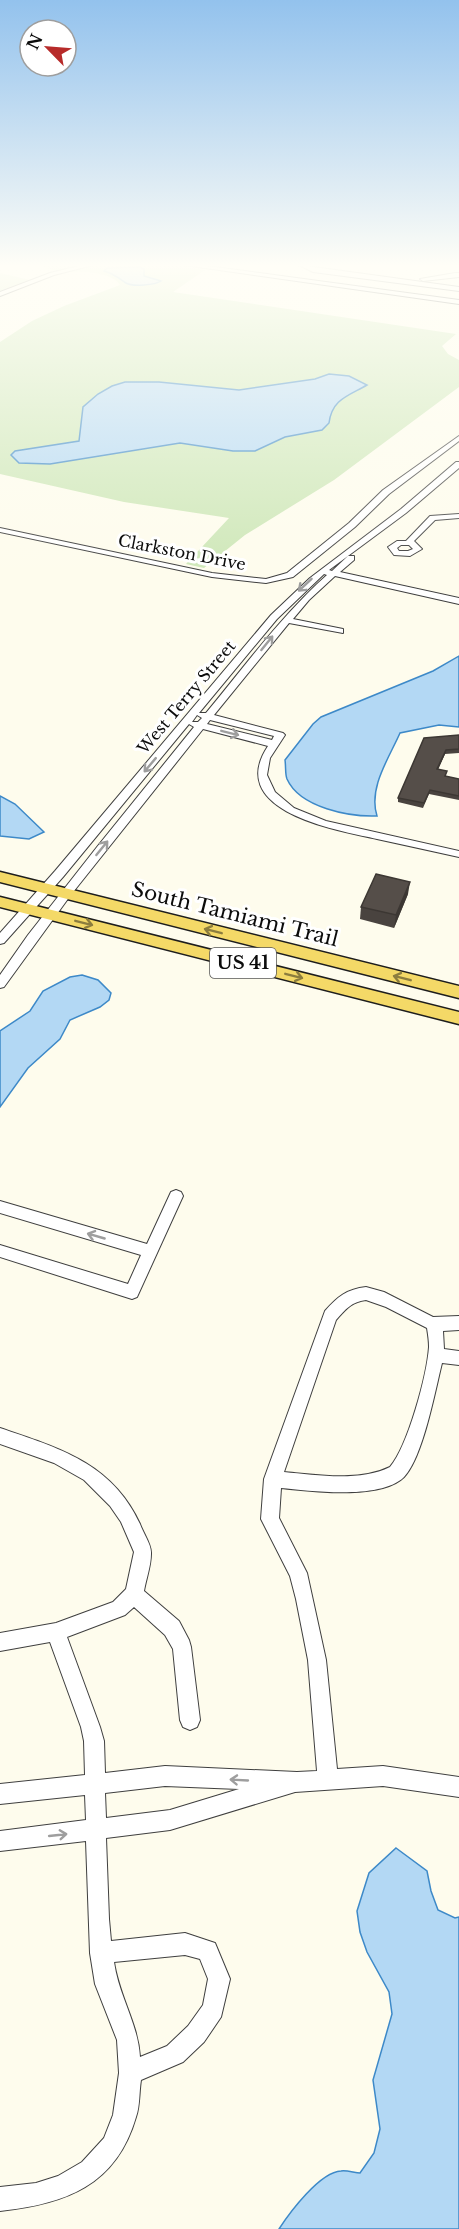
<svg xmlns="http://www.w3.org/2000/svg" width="459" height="2229" font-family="'Libre Baskerville',serif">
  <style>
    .green { fill: #cee7b8 }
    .water { fill: #b3d8f4; stroke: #3d89c8; stroke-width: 1.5 }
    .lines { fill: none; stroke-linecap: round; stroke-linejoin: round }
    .minor-casing { stroke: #3f3f3f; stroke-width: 2 }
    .major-casing { stroke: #1d1d1d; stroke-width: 3 }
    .minor { fill: #fff; fill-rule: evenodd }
    .major { fill: #f4d967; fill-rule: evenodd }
    .wall { fill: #49433f }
    .shaded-wall { fill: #3c3733 }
    .building { fill: #554e49; stroke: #3c3733; stroke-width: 1.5 }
    .oneway { stroke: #9e9e9e }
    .oneway2 { stroke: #8c7d3e }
    .labels { text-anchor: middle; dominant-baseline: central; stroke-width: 6; stroke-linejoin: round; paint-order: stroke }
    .far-street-label { font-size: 16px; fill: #0c0c0c; stroke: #fff }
    .shield { fill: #fff; stroke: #555; stroke-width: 1.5 }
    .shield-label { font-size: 18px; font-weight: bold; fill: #0c0c0c }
    .street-label { font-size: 20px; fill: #0c0c0c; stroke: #fff }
  </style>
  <rect width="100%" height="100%" fill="#fefced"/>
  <path class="green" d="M38,265H172L205,270L173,292L456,334L442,346L448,354L459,360V387L334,480L245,535L204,568L186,564L229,518L124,502L0,474V342L32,321L64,306L120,285C115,278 108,276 100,274C62,265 34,282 0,296V273L30,280L56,271Z"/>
  <g class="water">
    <path d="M140,267L144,269V276L161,281C155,285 133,287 126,283C116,277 116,274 104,271L107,268Z"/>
    <path d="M329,374L349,376L367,385C348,396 332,399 329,423L322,430L285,437L255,451H233L180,443L50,464L19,463L11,455L15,451L79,441L83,407L98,394L112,386L125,382H159L239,390L315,379Z"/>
    <path d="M459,656V727L439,725L400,733C389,758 368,788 377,816C350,817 300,808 287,779C285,774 286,767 285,760L313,724L321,717L433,671Z"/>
    <path d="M0,796L15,804L44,832L29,839L0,836Z"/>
    <path d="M82,975L98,980L111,993L109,1000L100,1007L70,1020L60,1039L28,1068L0,1107V1031L30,1011L43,991L70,977Z"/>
    <path d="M396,1848L427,1871L431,1891L438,1910L455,1918L459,1917V2229H279C290,2212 320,2172 341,2171C347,2170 355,2173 360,2173L374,2153L380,2129L373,2080L392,2014L389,1992L367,1952L360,1932L357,1911L369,1873Z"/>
  </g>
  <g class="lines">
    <g class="minor-casing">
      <g id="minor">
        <path d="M83,265H93L54,275L0,296V292L50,273Z"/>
        <path d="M184,265H200L459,300V304Z"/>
        <path d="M299,265L459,287V291L313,272Z"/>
        <path d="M455,273H459V277L423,281L420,279Z"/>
        <path d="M459,436V441L389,494L355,527L293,577L266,583L212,577L0,532V528L212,573L266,579L287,573L349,523L383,490Z"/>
        <path d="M456,462H459V468L406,513L329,570L332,571L348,556H354V560L340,572L459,598V604L335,576L309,600L293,619L343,629V633L289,623L214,715L283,733L285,735L270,758L267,775L275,792L294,808L326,821L459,851V857C432,851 405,845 377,839C335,830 225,811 268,746L203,729L70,896L4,987L0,988V975L28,935L97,847L194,727L189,724L63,877L4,943L0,944V933L55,871L271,615L310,578L401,509ZM324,574L327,575C281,616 245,666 206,713H199L277,619ZM197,715L202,718L198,722H192ZM210,720L274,736L272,740L207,724Z"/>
        <path d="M459,514V518L435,520L414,541L422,549L410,556L394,555L388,547L397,541H406L430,516ZM401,545H409L413,549L408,551H399L397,548Z"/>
        <path d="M176,1190L181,1192L183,1196L137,1297L132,1299L0,1257V1245L128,1284L141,1255L0,1213V1201L147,1244L171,1192Z"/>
        <path d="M366,1287L384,1292L433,1317L459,1316V1330L443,1331L444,1349L459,1351V1365L442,1363C435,1391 423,1457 404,1477C381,1500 311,1491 281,1488L279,1518L307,1573L326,1660L337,1769L383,1766L459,1777V1797L383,1786L295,1792L170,1830L106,1838L109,1919L111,1941L185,1933L215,1943L230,1979L221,2017L204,2042L183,2062L141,2080C139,2092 140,2106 136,2117C116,2186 65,2204 0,2211V2187L36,2183L58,2176L82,2162L104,2138L113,2115L119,2073L117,2040L95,1984L90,1953L86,1841L0,1851V1831L86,1820L85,1795L0,1804V1784L85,1775L84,1741L81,1727L50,1642L0,1651V1633L56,1623L113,1602L126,1589L134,1552L121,1522L110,1506L84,1480L54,1463L0,1444V1428C59,1448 112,1463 140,1524C143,1533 152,1545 151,1554C151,1566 146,1579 144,1591L179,1621L189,1640L191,1647L200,1720L197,1727L190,1730L183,1727L180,1720L173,1649L165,1635L134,1607L125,1615L67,1637L100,1727L104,1741L105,1773L165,1766L297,1772L317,1771L308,1660L296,1599L290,1576L261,1519L264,1479L325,1311C337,1297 347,1289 366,1287ZM366,1300L386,1307L427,1328C428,1334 429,1341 429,1347C427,1375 408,1446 390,1467C360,1482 316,1475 284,1472L336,1320C346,1309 351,1302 366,1300ZM165,1786L239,1789L170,1810L106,1818L105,1793ZM185,1955L200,1959L208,1979L203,2005L188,2026L167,2046L140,2057C138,2023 119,1997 114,1962Z"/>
      </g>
    </g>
    <g class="major-casing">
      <g id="major">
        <path d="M0,872L459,986V998L0,882Z"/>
        <path d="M0,897L459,1012V1024L0,907Z"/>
      </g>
    </g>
    <use href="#minor" class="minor"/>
    <use href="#major" class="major"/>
  </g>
  <g class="wall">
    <path d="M459,735V753L445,754L438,770L446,776L459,779V800L429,794L423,808L398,802V798Z"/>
    <path d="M408,894L394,928L360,919L361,907Z"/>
  </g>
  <g class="shaded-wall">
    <path d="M446,750L445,754L436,773L437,769Z"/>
    <path d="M410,882L408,894L394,928L396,915Z"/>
  </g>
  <g class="building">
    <path d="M459,735V749L446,750L437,769L447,771L445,776L459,779V796L430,790L424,803L398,798L424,738Z"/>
    <path d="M376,874L410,882L396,915L361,907Z"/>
  </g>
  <defs><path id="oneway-shaft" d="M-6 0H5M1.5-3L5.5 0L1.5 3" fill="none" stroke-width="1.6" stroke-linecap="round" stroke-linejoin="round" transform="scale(1.5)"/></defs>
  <g class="oneway">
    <use href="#oneway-shaft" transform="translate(305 585) rotate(137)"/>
    <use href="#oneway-shaft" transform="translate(267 643) rotate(-51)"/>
    <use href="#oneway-shaft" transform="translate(230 733) rotate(14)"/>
    <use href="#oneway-shaft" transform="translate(150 765) rotate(130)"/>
    <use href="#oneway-shaft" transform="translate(102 848) rotate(-51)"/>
    <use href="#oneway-shaft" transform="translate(96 1236) rotate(-164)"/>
    <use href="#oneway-shaft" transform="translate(239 1780) rotate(-177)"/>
    <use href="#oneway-shaft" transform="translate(58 1835) rotate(-6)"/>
  </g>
  <g class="oneway2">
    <use href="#oneway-shaft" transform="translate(84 923) rotate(14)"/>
    <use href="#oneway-shaft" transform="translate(213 931) rotate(-166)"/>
    <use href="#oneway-shaft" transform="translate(294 976) rotate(14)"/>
    <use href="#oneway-shaft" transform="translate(402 978) rotate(-166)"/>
  </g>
  <linearGradient id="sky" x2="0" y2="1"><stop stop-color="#93c2ed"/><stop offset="0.46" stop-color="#fffef7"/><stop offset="1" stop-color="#fffef7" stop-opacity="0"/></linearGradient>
  <rect width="459" height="577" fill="url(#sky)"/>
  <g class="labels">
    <g class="far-street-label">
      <text transform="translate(182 552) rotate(11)">Clarkston Drive</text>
      <text transform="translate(186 697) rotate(-50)">West Terry Street</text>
    </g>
    <rect class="shield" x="210" y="948" width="66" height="30" rx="4.5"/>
    <g class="shield-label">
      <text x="243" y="963">US 41</text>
    </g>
    <g class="street-label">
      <text transform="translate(235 914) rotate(14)">South Tamiami Trail</text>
    </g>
  </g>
  <g transform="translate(48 48) rotate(295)"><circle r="28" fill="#ffffff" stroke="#9e9e9e" stroke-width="1.5"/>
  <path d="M0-4.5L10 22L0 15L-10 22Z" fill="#b72b2a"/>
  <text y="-9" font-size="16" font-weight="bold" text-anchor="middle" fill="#0c0c0c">N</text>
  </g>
</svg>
